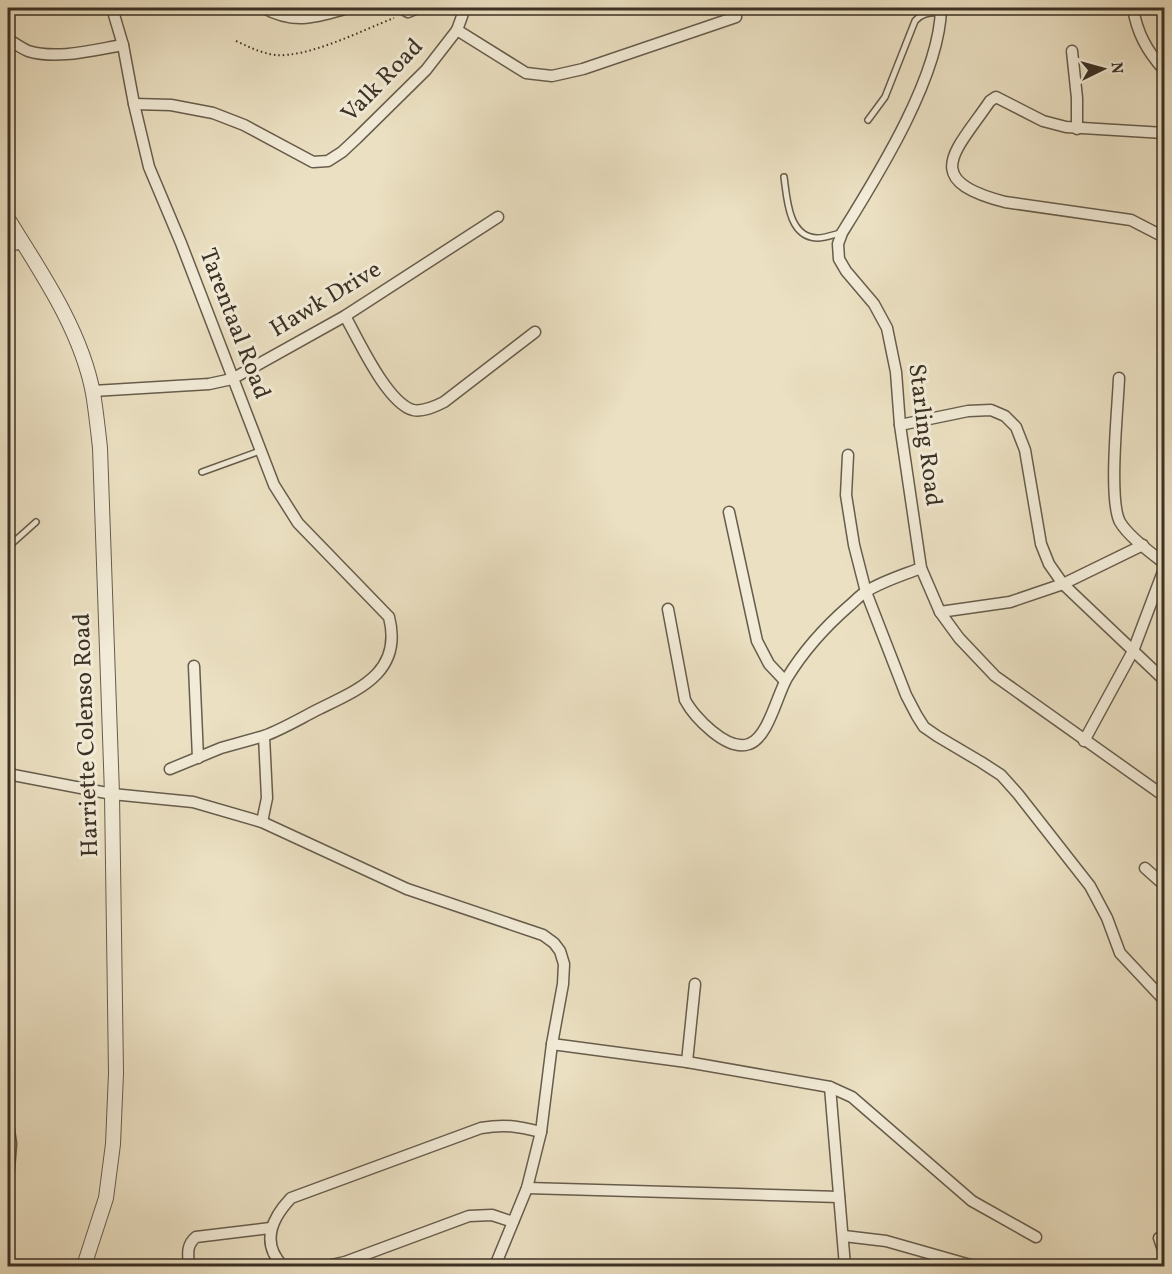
<svg xmlns="http://www.w3.org/2000/svg" width="1172" height="1274" font-family="Vollkorn,serif">
  <style>
    .lines { fill: none; stroke-linecap: round; stroke-linejoin: round }
    .service-casing { stroke: #675d4c; stroke-width: 8 }
    .minor-casing { stroke: #675d4c; stroke-width: 13 }
    .tertiary-casing { stroke: #675d4c; stroke-width: 16 }
    .path { stroke: #3b3125; stroke-width: 2; stroke-dasharray: 1.5 3; stroke-linecap: butt }
    .service { stroke: #f2ebd7; stroke-width: 5 }
    .minor { stroke: #f2ebd7; stroke-width: 10 }
    .tertiary { stroke: #f2ebd7; stroke-width: 14 }
    .labels { text-anchor: middle; dominant-baseline: central; stroke-width: 6; stroke-linejoin: round; paint-order: stroke }
    .street-label { font-size: 24px; fill: #3b3125; stroke: #f2ebd7 }
  </style>
  <rect width="100%" height="100%" fill="#ebe0c2"/>
  <filter id="stains"><feTurbulence type="fractalNoise" baseFrequency=".00333" numOctaves="4"/><feColorMatrix values="0 0 0 0 .2 0 0 0 0 .09 0 0 0 0 .02 0 0 0 .5 -.17"/></filter>
  <radialGradient id="worn" r=".72"><stop offset=".6" stop-color="#630" stop-opacity="0"/><stop offset="1" stop-color="#630" stop-opacity=".3"/></radialGradient>
  <g class="lines">
    <g class="service-casing">
      <g id="service">
        <path d="M868,120L885,97L915,21C922,13 929,13 940,12"/>
        <path d="M784,177C787,198 788,237 817,238C825,238 833,235 840,233"/>
        <path d="M202,472L260,451"/>
        <path d="M8,547L36,522"/>
      </g>
    </g>
    <g class="minor-casing">
      <g id="minor">
        <path d="M112,8L123,45L134,104L149,167L181,243L274,485L298,523L389,617C403,672 360,689 319,709C301,718 283,729 264,736L267,798L262,822"/>
        <path d="M264,8C295,25 316,17 348,8"/>
        <path d="M401,8L408,12L418,8"/>
        <path d="M941,8C940,76 878,175 842,233L838,244L839,259L846,271L874,304L887,328L896,372L900,425L921,568L940,612L959,638L995,676L1164,796"/>
        <path d="M1133,8C1137,33 1147,51 1164,70"/>
        <path d="M457,30L526,73L552,76L583,69L736,17"/>
        <path d="M8,39C14,43 21,48 28,51C57,60 93,50 123,45"/>
        <path d="M1072,51L1077,98V129"/>
        <path d="M134,104L171,105L213,113L244,125L313,162L328,161L342,152L357,138L426,70L457,30L465,8"/>
        <path d="M1164,133L1066,127L1043,121L996,97L990,101C956,151 919,180 1005,202L1131,220L1164,237"/>
        <path d="M8,246L23,243"/>
        <path d="M345,316C358,339 387,403 413,410C423,412 434,407 444,402L535,332"/>
        <path d="M1119,378C1118,407 1108,500 1120,522C1128,536 1151,553 1164,563"/>
        <path d="M93,391L209,384L232,379L345,316L498,217"/>
        <path d="M900,425L968,411L991,410L1005,416L1016,427L1025,450L1041,544L1049,564L1063,584L1164,680"/>
        <path d="M848,455L846,495L854,545L866,592L906,695L917,716L924,727L937,736L981,762L1001,775L1018,794L1090,886L1107,918L1120,953L1164,1000"/>
        <path d="M729,512L757,641L769,664L785,681"/>
        <path d="M668,609L685,700C694,717 727,752 749,744C768,738 777,695 787,678C804,650 825,627 849,606C855,601 860,595 867,591C883,581 903,575 921,568"/>
        <path d="M940,612L1010,602L1063,584L1143,545"/>
        <path d="M194,666L198,758"/>
        <path d="M1084,741L1133,651L1164,569"/>
        <path d="M170,769L221,748L264,736"/>
        <path d="M8,774L112,794L193,802L262,822L407,889L543,935L554,943L560,951L564,964L563,984L552,1044L541,1132L527,1188L495,1266"/>
        <path d="M1145,868L1164,885"/>
        <path d="M552,1044L687,1062L830,1087L852,1097L972,1201L1036,1237"/>
        <path d="M687,1062L695,984"/>
        <path d="M830,1087L845,1266"/>
        <path d="M8,1123L11,1144L8,1181"/>
        <path d="M527,1188L839,1197"/>
        <path d="M844,1236L886,1241L974,1266"/>
        <path d="M1159,1238L1164,1253"/>
        <path d="M189,1266C188,1255 186,1245 196,1237L270,1228"/>
        <path d="M283,1266C260,1243 272,1218 291,1198L481,1128C505,1124 517,1126 541,1132"/>
        <path d="M327,1266L345,1262L469,1216L492,1215L513,1222"/>
      </g>
    </g>
    <g class="tertiary-casing">
      <path id="tertiary" d="M8,219C41,272 81,330 93,393C96,411 98,430 100,448L112,794L116,1073L113,1144L106,1198L84,1266"/>
    </g>
    <path class="path" d="M236,41C249,47 261,53 275,55C308,58 363,30 394,18"/>
    <use href="#service" class="service"/>
    <use href="#minor" class="minor"/>
    <use href="#tertiary" class="tertiary"/>
  </g>
  <g class="labels">
    <g class="street-label">
      <text transform="translate(383 81) rotate(-46)">Valk Road</text>
      <text transform="translate(326 300) rotate(-31)">Hawk Drive</text>
      <text transform="translate(234 324) rotate(69)">Tarentaal Road</text>
      <text transform="translate(924 435) rotate(83)">Starling Road</text>
      <text transform="translate(87 735) rotate(-92)">Harriette Colenso Road</text>
    </g>
  </g>
  <rect width="1172" height="1274" fill="none" stroke="#ebe0c2" stroke-width="30"/>
  <rect x="9" y="9" width="1154" height="1256" fill="none" stroke="#3b3125" stroke-width="3"/>
  <rect x="15" y="15" width="1142" height="1244" fill="none" stroke="#3b3125" stroke-width="1.5"/>
  <g transform="translate(1103 69) rotate(85)" stroke="#f2ebd7" stroke-width="4.5" paint-order="stroke">
  <path d="M0-4.5L10 22L0 15L-10 22Z" fill="#3b3125"/>
  <text y="-9" font-size="16" font-weight="bold" text-anchor="middle" fill="#3b3125">N</text>
  </g>
  <rect width="100%" height="100%" filter="url(#stains)"/>
  <rect width="100%" height="100%" fill="url(#worn)"/>
</svg>
